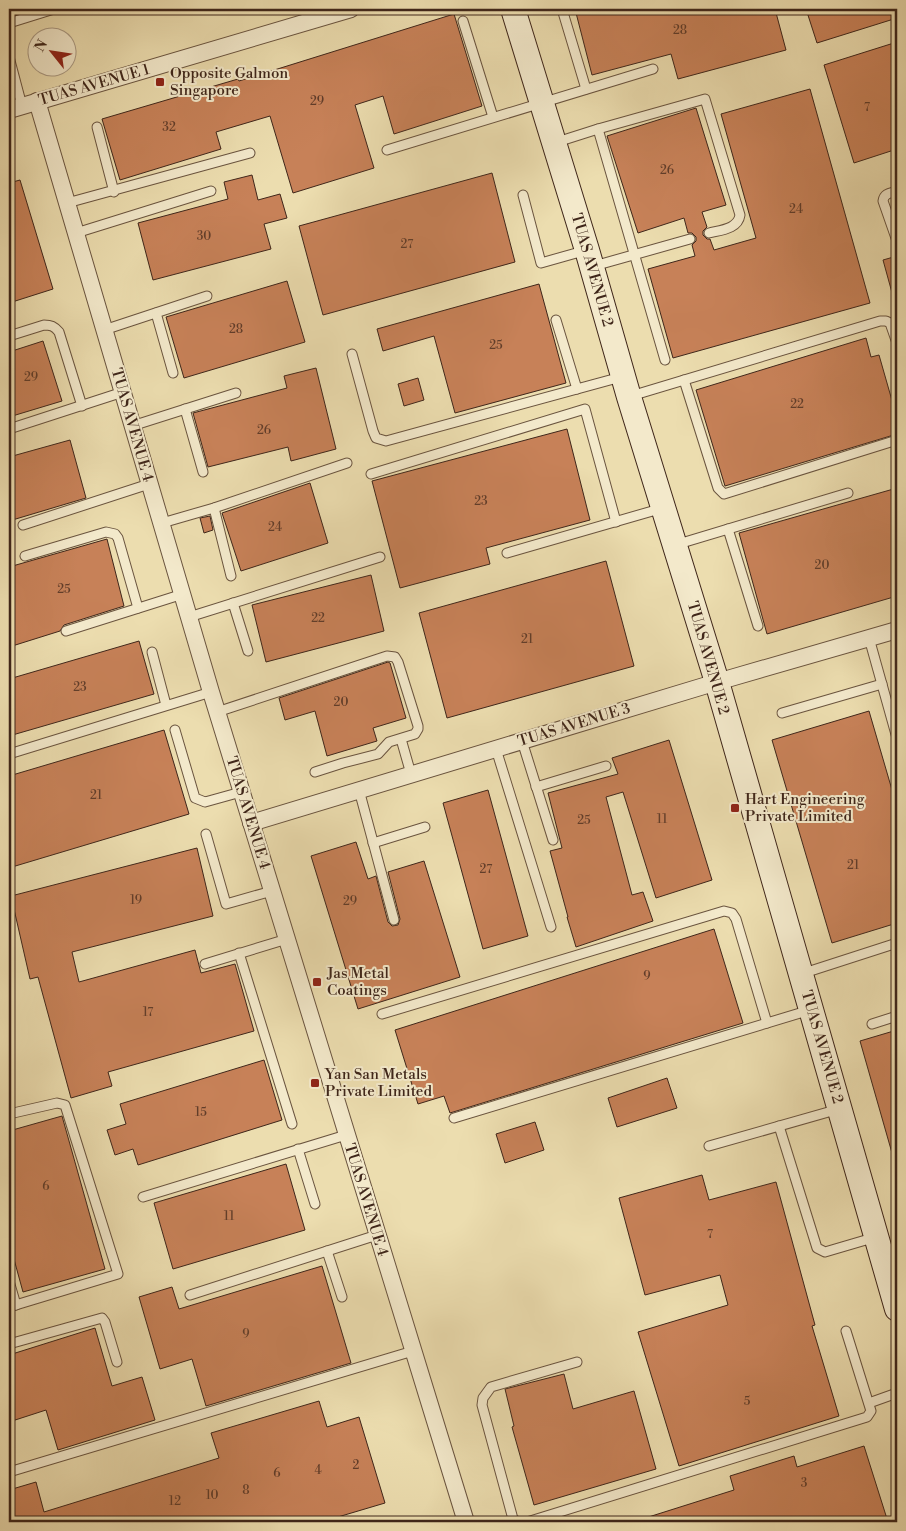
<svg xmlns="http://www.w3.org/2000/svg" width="906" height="1531" font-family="'Libre Bodoni',serif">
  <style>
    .building { fill: #c78158; stroke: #3f261a }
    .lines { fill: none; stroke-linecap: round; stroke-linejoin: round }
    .lane-casing { stroke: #6a543f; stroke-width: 11 }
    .street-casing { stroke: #6a543f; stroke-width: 18 }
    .secondary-casing { stroke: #3f261a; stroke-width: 26 }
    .lane { stroke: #f3e9cb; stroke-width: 9 }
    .street { stroke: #f3e9cb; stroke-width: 16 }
    .secondary { stroke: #f3e9cb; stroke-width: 24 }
    .poi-dot { fill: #8f2418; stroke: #f3e9cb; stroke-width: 2 }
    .labels { text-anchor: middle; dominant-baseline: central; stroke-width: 4; stroke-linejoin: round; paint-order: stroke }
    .number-label { font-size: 12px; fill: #613d2a }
    .poi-label { font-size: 15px; fill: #3f261a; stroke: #f3e9cb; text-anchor: start }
    .street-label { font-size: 15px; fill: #3f261a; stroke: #f3e9cb }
  </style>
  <rect width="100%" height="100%" fill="#ecddaf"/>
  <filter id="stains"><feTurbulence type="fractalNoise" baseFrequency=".004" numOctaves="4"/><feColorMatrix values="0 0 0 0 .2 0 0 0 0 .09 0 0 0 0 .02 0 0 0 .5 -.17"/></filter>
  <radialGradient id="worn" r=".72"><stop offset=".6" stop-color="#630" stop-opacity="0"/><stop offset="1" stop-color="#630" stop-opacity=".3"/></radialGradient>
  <g class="building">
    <path d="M575,9H775L786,50L678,79L671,54L592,75Z"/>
    <path d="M806,9H897V18L817,43Z"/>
    <path d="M454,14L482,106L394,134L383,96L355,105L374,168L293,193L270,116L216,132L221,149L120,180L102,119L238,79L239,81Z"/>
    <path d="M897,42V149L854,163L824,65Z"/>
    <path d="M810,89L870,303L673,358L648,269L695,256L692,245L696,241V237L692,233H688L684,218L638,233L607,136L696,108L726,205L702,212L707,227L703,231V235L707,239H710L714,250L756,238L721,114Z"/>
    <path d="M492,173L515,262L323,315L299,226Z"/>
    <path d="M252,175L258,200L280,194L287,218L264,224L271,249L153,280L138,223L228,199L224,182Z"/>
    <path d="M20,180L53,289L9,303V183Z"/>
    <path d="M897,256V300H894L883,260Z"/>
    <path d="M287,281L305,342L184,378L166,317Z"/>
    <path d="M539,284L566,383L455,413L434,336L383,351L377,329Z"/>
    <path d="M866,338L871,357L879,355L897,418V434L725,486L696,390Z"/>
    <path d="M43,341L62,401L9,417V352Z"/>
    <path d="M316,368L336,449L291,461L288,447L208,467L193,413L287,388L284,376Z"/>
    <path d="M418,378L424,400L404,406L398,384Z"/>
    <path d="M567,429L590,520L486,548L490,564L400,588L372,481Z"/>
    <path d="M70,440L86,498L9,521V457Z"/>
    <path d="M310,483L328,543L241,571L222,513Z"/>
    <path d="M897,488V596L767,634L739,533Z"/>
    <path d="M210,516L213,530L204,533L200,518Z"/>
    <path d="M107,539L124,606L64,625L60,631L9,647V567Z"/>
    <path d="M606,561L634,666L447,718L419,613Z"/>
    <path d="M371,575L384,631L266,662L252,605Z"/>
    <path d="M139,641L154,694L9,736V679Z"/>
    <path d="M388,662L390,663L406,718L373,728L377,741L327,756L315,711L285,720L279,698Z"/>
    <path d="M869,711L897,807V923L832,943L772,740Z"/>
    <path d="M164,730L189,814L12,867L9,857V776Z"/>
    <path d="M669,740L712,880L656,898L623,792L606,797L632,895L643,892L653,921L576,947L567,917H568L550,851L562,848L548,793L618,774L612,758Z"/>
    <path d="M488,790L528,936L483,949L443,803Z"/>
    <path d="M356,842L368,879L376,876L388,922L392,926L398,925L400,919L388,872L424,861L460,977L358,1009L311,856Z"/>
    <path d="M197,848L213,916L72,952L79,982L195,950L201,973L235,964L254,1031L108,1072L112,1086L71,1098L38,977L30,979L11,896Z"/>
    <path d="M714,929L743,1023L450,1113L444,1096L418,1104L395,1030Z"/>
    <path d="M897,1030V1160H894L860,1041Z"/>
    <path d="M264,1060L282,1120L138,1165L133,1149L115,1155L107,1130L126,1124L120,1104Z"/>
    <path d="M667,1078L677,1108L617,1127L608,1098Z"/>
    <path d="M62,1116L105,1269L23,1292L9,1241V1131Z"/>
    <path d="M535,1122L544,1150L505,1163L496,1134Z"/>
    <path d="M286,1164L305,1230L173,1269L154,1203Z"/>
    <path d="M702,1175L709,1200L776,1182L815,1325L812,1326L839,1416L679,1466L638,1332L728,1305L720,1275L645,1295L619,1198Z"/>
    <path d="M322,1266L351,1363L206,1406L192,1359L160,1369L139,1297L172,1287L179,1309Z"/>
    <path d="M95,1328L112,1386L142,1377L155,1420L58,1450L46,1410L9,1422V1355Z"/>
    <path d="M564,1374L573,1409L634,1391L656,1469L534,1505L512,1427L514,1426L505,1389Z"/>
    <path d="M319,1401L327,1427L359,1417L385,1503L321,1522H9V1490L36,1482L44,1512L219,1458L211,1433Z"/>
    <path d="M864,1446L888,1522H639V1520L734,1490L730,1476L794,1456L797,1467Z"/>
  </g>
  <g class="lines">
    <g class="lane-casing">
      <g id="lane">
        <path d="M562,9L586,89"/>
        <path d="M463,21L493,117"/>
        <path d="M9,23L54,9"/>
        <path d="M9,57L22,106"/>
        <path d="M97,127L114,192"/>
        <path d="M598,129L665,360"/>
        <path d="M554,143L598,129L705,99L740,215C738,229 721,230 709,233"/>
        <path d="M387,150L653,69"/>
        <path d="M897,191C891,193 884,193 883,201L897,241"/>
        <path d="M523,195L541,263L587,250"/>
        <path d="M67,203L250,153"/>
        <path d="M76,233L211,191"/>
        <path d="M594,266L690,239"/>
        <path d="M156,313L173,373"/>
        <path d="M556,320L577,389"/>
        <path d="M104,330L207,296"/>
        <path d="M9,336L44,325C51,325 54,326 59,332L82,406"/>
        <path d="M352,354L373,431L376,438L386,441L621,377"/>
        <path d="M684,380L718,488L724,494L897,440"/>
        <path d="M631,396L880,321H886L890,323L897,343"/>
        <path d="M185,409L203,472"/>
        <path d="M132,426L236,393"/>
        <path d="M9,429L123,392"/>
        <path d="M371,474L585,409L616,522"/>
        <path d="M214,508L231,576"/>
        <path d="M162,523L214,508L347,463"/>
        <path d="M23,525L149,484"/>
        <path d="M728,529L758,626"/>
        <path d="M675,545L848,493"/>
        <path d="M507,553L663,508"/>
        <path d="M25,556L106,532L115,534L118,538L138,608"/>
        <path d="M233,603L248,651"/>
        <path d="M189,617L380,557"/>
        <path d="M66,631L183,594"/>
        <path d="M869,638L897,738"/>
        <path d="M152,652L166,705"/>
        <path d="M217,712L387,656L395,657L398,662L418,726V729L415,734L389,742L378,754L343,763L315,772"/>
        <path d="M782,713L882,684"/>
        <path d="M175,730L195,798L205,802L241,792"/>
        <path d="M401,739L411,774"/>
        <path d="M522,741L553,840"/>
        <path d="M496,749L551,927"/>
        <path d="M9,754L211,692"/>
        <path d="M536,787L606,766"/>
        <path d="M359,790L394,920"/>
        <path d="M206,834L226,904L272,891"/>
        <path d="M373,843L425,827"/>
        <path d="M239,953L292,1124"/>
        <path d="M205,964L287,939"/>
        <path d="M801,974L897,943"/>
        <path d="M382,1014L724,911L732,913L736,919L767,1023"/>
        <path d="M872,1024L897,1016"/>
        <path d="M9,1114L57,1103L65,1105L118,1274L9,1307"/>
        <path d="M454,1118L810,1010"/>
        <path d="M779,1126L817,1248L825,1252L876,1237"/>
        <path d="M709,1146L839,1109"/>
        <path d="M298,1149L315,1204"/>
        <path d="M143,1197L346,1135"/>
        <path d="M327,1251L342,1297"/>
        <path d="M9,1281L16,1305"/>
        <path d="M190,1295L377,1235"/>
        <path d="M9,1344L102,1318L105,1322L117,1362"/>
        <path d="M869,1403L897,1393"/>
        <path d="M9,1472L413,1351"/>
        <path d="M518,1522L513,1519L482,1405L483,1398L491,1387L577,1362"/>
        <path d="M527,1522L867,1417L871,1411L846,1331"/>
      </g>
    </g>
    <g class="street-casing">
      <g id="street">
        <path d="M37,101L211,692L466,1522"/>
        <path d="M9,110L351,9"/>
        <path d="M251,823L717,682L897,630"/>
      </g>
    </g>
    <g class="secondary-casing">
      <path id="secondary" d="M513,9L587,250L629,397L717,682L897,1309"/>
    </g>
    <use href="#lane" class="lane"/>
    <use href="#street" class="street"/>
    <use href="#secondary" class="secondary"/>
  </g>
  <g class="poi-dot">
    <rect x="155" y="77" width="10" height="10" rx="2.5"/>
    <rect x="730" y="803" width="10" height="10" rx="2.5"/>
    <rect x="312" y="977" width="10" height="10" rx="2.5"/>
    <rect x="310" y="1078" width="10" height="10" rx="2.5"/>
  </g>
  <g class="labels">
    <g class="number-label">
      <text x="680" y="30">28</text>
      <text x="317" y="101">29</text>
      <text x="867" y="107">7</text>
      <text x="169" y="127">32</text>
      <text x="667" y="170">26</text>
      <text x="796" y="209">24</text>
      <text x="204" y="236">30</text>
      <text x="407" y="244">27</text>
      <text x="236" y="329">28</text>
      <text x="496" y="345">25</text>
      <text x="31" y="377">29</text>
      <text x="797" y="404">22</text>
      <text x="264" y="430">26</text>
      <text x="481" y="501">23</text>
      <text x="275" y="527">24</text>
      <text x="822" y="565">20</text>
      <text x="64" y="589">25</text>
      <text x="318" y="618">22</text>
      <text x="527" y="639">21</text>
      <text x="80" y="687">23</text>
      <text x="341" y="702">20</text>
      <text x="96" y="795">21</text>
      <text x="662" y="819">11</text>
      <text x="584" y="820">25</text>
      <text x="853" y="865">21</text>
      <text x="486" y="869">27</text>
      <text x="136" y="900">19</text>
      <text x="350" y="901">29</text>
      <text x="647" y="976">9</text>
      <text x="148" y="1012">17</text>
      <text x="201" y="1112">15</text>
      <text x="46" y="1186">6</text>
      <text x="229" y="1216">11</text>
      <text x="710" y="1234">7</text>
      <text x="246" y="1334">9</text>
      <text x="747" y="1401">5</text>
      <text x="356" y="1465">2</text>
      <text x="318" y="1470">4</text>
      <text x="277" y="1473">6</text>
      <text x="804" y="1483">3</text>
      <text x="246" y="1490">8</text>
      <text x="212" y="1495">10</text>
      <text x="175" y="1501">12</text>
    </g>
    <g class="poi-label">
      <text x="170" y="73">Opposite Galmon<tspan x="170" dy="17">Singapore</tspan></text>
      <text x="745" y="799">Hart Engineering<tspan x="745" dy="17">Private Limited</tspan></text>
      <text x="327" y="973">Jas Metal<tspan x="327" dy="17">Coatings</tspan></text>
      <text x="325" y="1074">Yan San Metals<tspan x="325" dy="17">Private Limited</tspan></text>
    </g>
    <g class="street-label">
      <text transform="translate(94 85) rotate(-16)">TUAS AVENUE 1</text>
      <text transform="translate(592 270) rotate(74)">TUAS AVENUE 2</text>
      <text transform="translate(132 425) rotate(74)">TUAS AVENUE 4</text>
      <text transform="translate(708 658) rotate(74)">TUAS AVENUE 2</text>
      <text transform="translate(574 725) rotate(-17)">TUAS AVENUE 3</text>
      <text transform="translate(248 813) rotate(73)">TUAS AVENUE 4</text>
      <text transform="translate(822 1047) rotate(74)">TUAS AVENUE 2</text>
      <text transform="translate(366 1200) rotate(73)">TUAS AVENUE 4</text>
    </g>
  </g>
  <rect width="906" height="1531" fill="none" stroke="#ecddaf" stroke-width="30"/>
  <rect x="10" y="10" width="886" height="1511" fill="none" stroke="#3f261a" stroke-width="2.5"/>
  <rect x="15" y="15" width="876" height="1501" fill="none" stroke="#3f261a"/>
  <g transform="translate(52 52) rotate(300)"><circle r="24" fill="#f3e9cb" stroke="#ab9b84"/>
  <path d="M0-4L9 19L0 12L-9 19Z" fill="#8f2418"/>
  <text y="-8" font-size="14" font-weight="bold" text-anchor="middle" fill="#3f261a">N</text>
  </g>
  <rect width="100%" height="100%" filter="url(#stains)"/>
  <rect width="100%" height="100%" fill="url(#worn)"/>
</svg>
